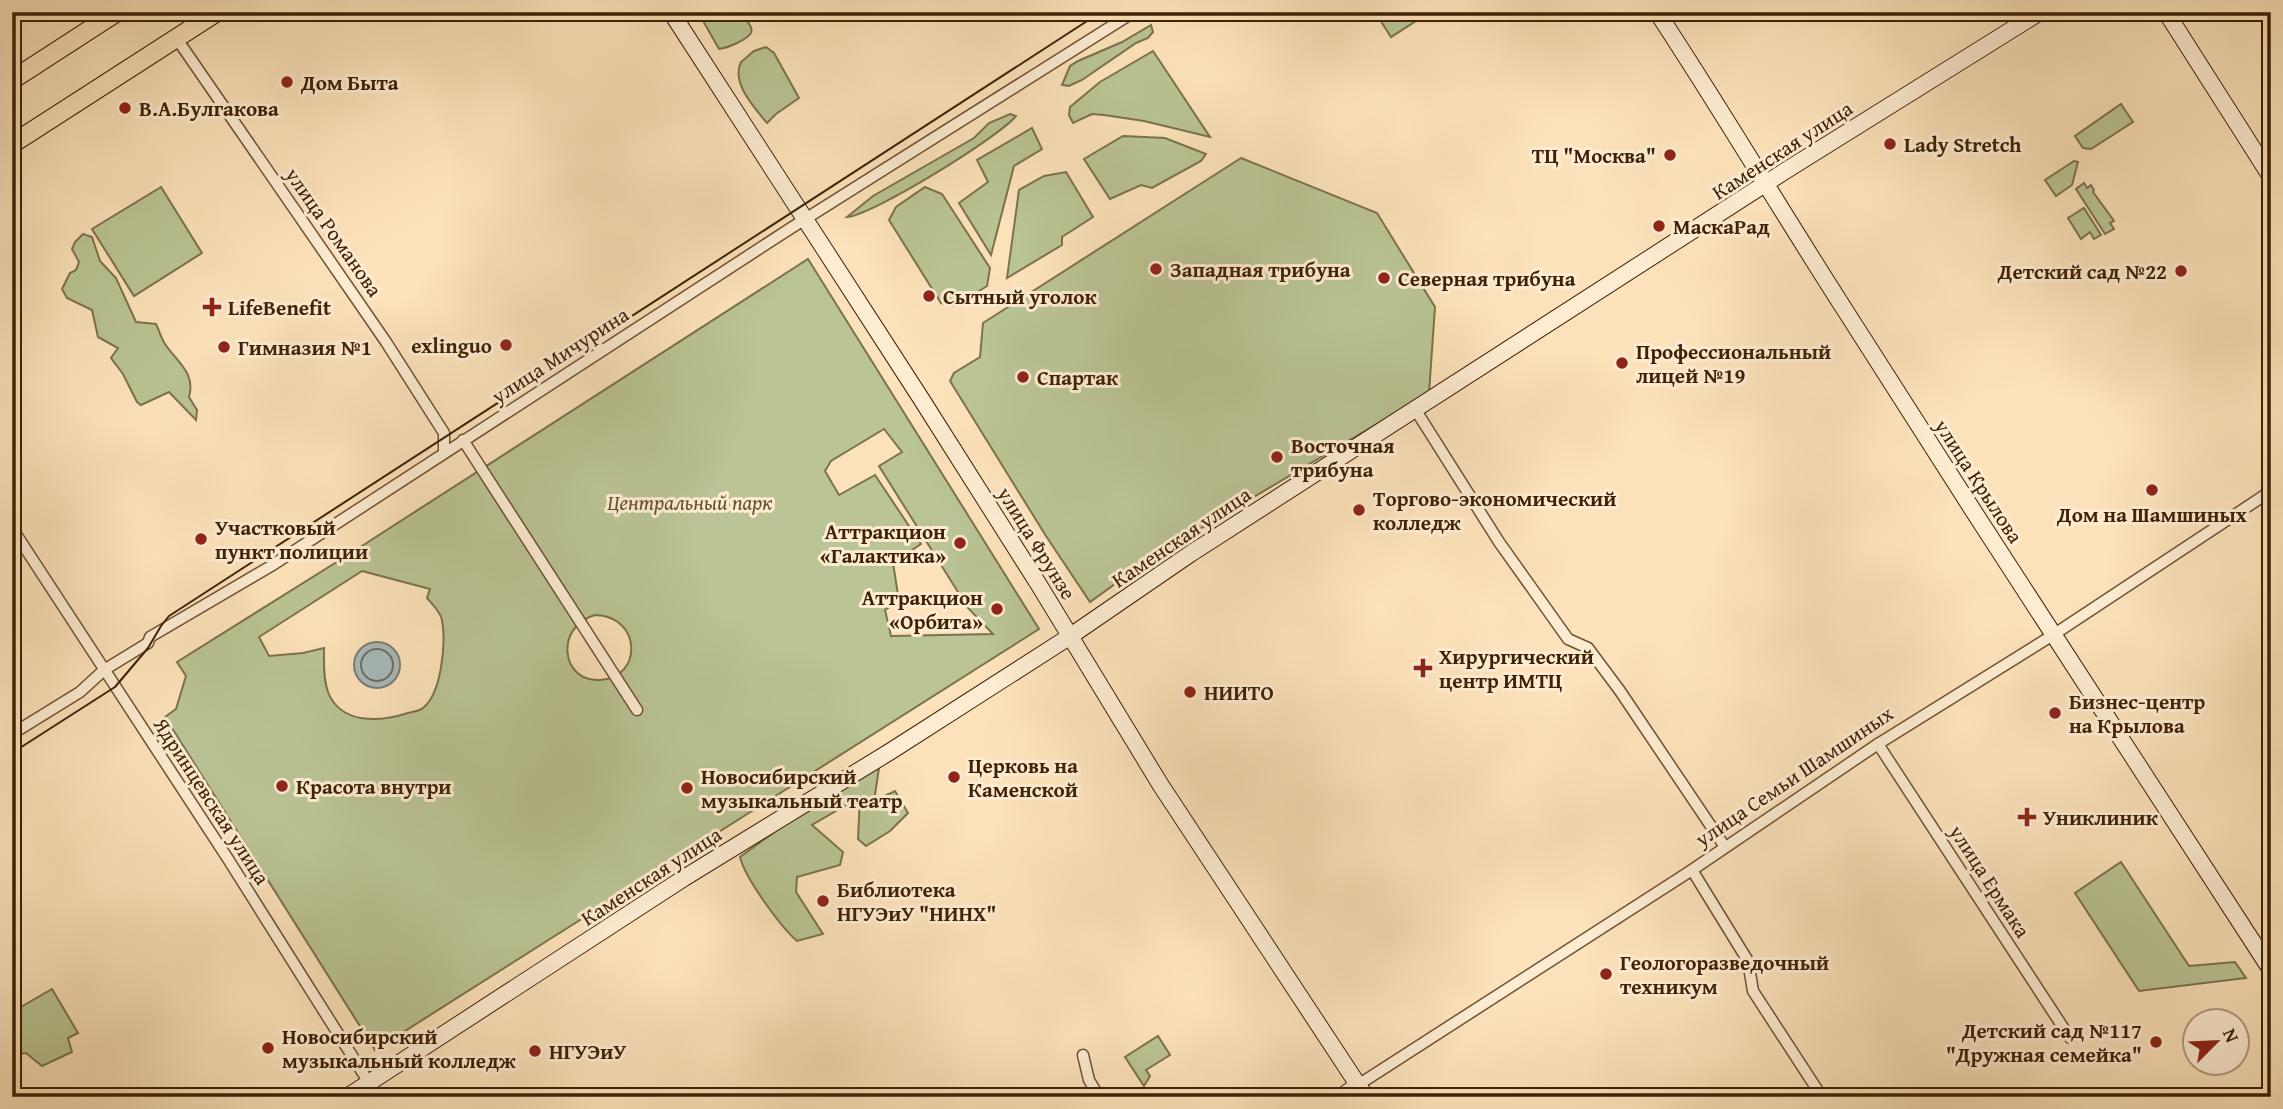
<svg xmlns="http://www.w3.org/2000/svg" width="2283" height="1109" font-family="'Gentium Book Plus',serif">
  <style>
    .green { fill: #bac494; stroke: #7c724c; stroke-width: 2; fill-rule: evenodd }
    .water { fill: #a6babc; stroke: #7c7d73; stroke-width: 2 }
    .lines { fill: none; stroke-linecap: round; stroke-linejoin: round }
    .shore { stroke: #726e60; stroke-width: 2 }
    .street-casing { stroke: #6e5132; stroke-width: 13 }
    .secondary-casing { stroke: #3e2105; stroke-width: 18 }
    .primary-casing { stroke: #3e2105; stroke-width: 20 }
    .street { stroke: #fdecd2; stroke-width: 10 }
    .secondary { stroke: #fdecd2; stroke-width: 16 }
    .primary { stroke: #fce2ba; stroke-width: 18 }
    .tram { stroke: #3e2105; stroke-width: 2 }
    .poi-dot { fill: #8f2418; stroke: #fdecd2; stroke-width: 2.5 }
    .labels { text-anchor: middle; dominant-baseline: central; stroke-width: 6; stroke-linejoin: round; paint-order: stroke }
    .poi-label { font-size: 21px; font-weight: bold; fill: #3e2105; stroke: #fdecd2; text-anchor: start }
    .street-label { font-size: 21px; fill: #3e2105; stroke: #fdecd2 }
    .park-label { font-size: 21px; font-style: italic; fill: #635230; stroke: #fdecd2 }
  </style>
  <rect width="100%" height="100%" fill="#fce2ba"/>
  <filter id="stains"><feTurbulence type="fractalNoise" baseFrequency=".00286" numOctaves="4"/><feColorMatrix values="0 0 0 0 .2 0 0 0 0 .09 0 0 0 0 .02 0 0 0 .5 -.17"/></filter>
  <radialGradient id="worn" r=".72"><stop offset=".6" stop-color="#630" stop-opacity="0"/><stop offset="1" stop-color="#630" stop-opacity=".3"/></radialGradient>
  <g class="green">
    <path d="M698,12H740C753,28 759,33 737,43C731,46 726,48 719,49Z"/>
    <path d="M1375,12H1430L1391,37Z"/>
    <path d="M1151,25L1153,32L1148,38L1136,43L1082,80L1069,86L1062,85L1070,66L1078,61L1122,42Z"/>
    <path d="M766,47L774,53L799,98L776,114L767,123C754,107 731,83 741,62L754,51Z"/>
    <path d="M1153,51L1210,137L1144,121L1104,115L1092,114L1073,123L1069,115L1070,107L1100,82Z"/>
    <path d="M2121,104L2133,122L2091,149L2083,148L2075,136Z"/>
    <path d="M1010,114L1016,116C999,137 873,215 847,217L873,196L974,138L989,123Z"/>
    <path d="M1032,128L1042,149L1014,166L991,255L959,203L988,182L977,160Z"/>
    <path d="M1123,136L1165,138L1206,154L1201,161L1152,188L1141,185L1110,199L1084,159Z"/>
    <path d="M1241,158L1377,213L1435,307L1429,393L1151,558L1090,602L1046,536L950,381L954,373L980,357L983,323Z"/>
    <path d="M2074,161L2078,162L2072,185L2056,196L2045,180Z"/>
    <path d="M1066,172L1093,217L1062,237V245L1007,278L1019,190L1044,176Z"/>
    <path d="M2084,183L2087,188L2091,185L2094,190L2093,192L2114,221L2110,223L2114,229L2105,234L2076,189Z"/>
    <path d="M161,187L202,253L134,296L92,229Z"/>
    <path d="M925,187L942,194L990,268L987,286L955,306L941,303L889,220L896,207Z"/>
    <path d="M2084,208L2101,235L2094,239L2090,232L2081,239L2068,218Z"/>
    <path d="M83,234L92,237L100,261L116,278L136,322L156,324C159,330 161,338 165,344C177,362 196,373 189,397L197,410L196,420L169,392L141,405L137,402L123,374L111,358L118,348L98,337L92,310L67,298L62,289L70,273L76,270L79,262L72,249L75,242Z"/>
    <path d="M808,259L1039,629L375,1050L165,717L176,709L186,676L177,662L351,553ZM884,429L902,452L879,466L968,608L993,634L891,636L885,610L899,601L893,563L921,544L875,475L839,495L825,471L831,461ZM362,571L430,589L427,598C433,605 440,611 442,620C446,642 442,693 423,708C420,711 412,712 408,713C380,722 341,725 328,692C323,678 324,662 324,648L303,653L269,656L259,637ZM595,615C642,616 643,678 600,680C560,682 555,626 595,615Z"/>
    <path d="M879,768L874,801L895,791L908,813L890,831L866,846L858,839L860,797L812,825L843,852L840,865L797,877L796,892L823,934L797,941C780,926 745,878 740,857L784,825Z"/>
    <path d="M2121,862L2189,966L2235,962L2246,978L2139,991L2075,893Z"/>
    <path d="M52,989L78,1033L68,1038L72,1052L42,1066L26,1053L12,1055V1012Z"/>
    <path d="M1158,1036L1170,1055L1146,1070L1150,1076L1144,1086L1125,1057Z"/>
  </g>
  <circle class="water" cx="377" cy="665" r="23"/>
  <g class="lines">
    <circle class="shore" cx="377" cy="665" r="16"/>
    <g class="street-casing">
      <g id="street">
        <path d="M177,39L386,342L444,433V453"/>
        <path d="M1415,409L1499,542L1568,639L1588,648L1620,691L1725,847"/>
        <path d="M463,440L637,710"/>
        <path d="M12,528L228,859L378,1097"/>
        <path d="M12,734L80,692L104,670L148,643L150,637L271,566L791,228L1134,12"/>
        <path d="M1878,744L2070,1038"/>
        <path d="M1692,870L1748,961L1753,991L1822,1097"/>
        <path d="M1083,1055L1089,1080L1099,1097"/>
        <path d="M1358,1085L1692,870L1878,744L2053,635L2271,491"/>
      </g>
    </g>
    <g class="secondary-casing">
      <g id="secondary">
        <path d="M671,12L920,397L1039,585L1160,784L1366,1097"/>
        <path d="M1657,12C1721,109 1780,209 1843,307C1984,529 2127,749 2271,970"/>
        <path d="M2166,12L2271,177"/>
        <path d="M347,1097L684,878L891,751L1069,637L1190,554L1785,171L2040,12"/>
        <path d="M1341,1097L1358,1085"/>
      </g>
    </g>
    <g class="primary-casing">
      <g id="primary">
        <path d="M12,80L117,12"/>
        <path d="M12,144L217,12"/>
      </g>
    </g>
    <use href="#street" class="street"/>
    <use href="#secondary" class="secondary"/>
    <use href="#primary" class="primary"/>
    <path class="tram" d="M12,753L115,687L148,648L161,626L169,616L1101,12"/>
  </g>
  <g class="poi-dot">
    <circle cx="287" cy="82" r="7"/>
    <circle cx="125" cy="108" r="7"/>
    <circle cx="1890" cy="144" r="7"/>
    <circle cx="1670" cy="155" r="7"/>
    <circle cx="1659" cy="226" r="7"/>
    <circle cx="1156" cy="269" r="7"/>
    <circle cx="2181" cy="271" r="7"/>
    <circle cx="1384" cy="278" r="7"/>
    <circle cx="929" cy="296" r="7"/>
    <path d="M208.5 296.5h7v7h7v7h-7v7h-7v-7h-7v-7h7z"/>
    <circle cx="506" cy="345" r="7"/>
    <circle cx="224" cy="347" r="7"/>
    <circle cx="1622" cy="363" r="7"/>
    <circle cx="1023" cy="377" r="7"/>
    <circle cx="1277" cy="457" r="7"/>
    <circle cx="2152" cy="490" r="7"/>
    <circle cx="1359" cy="510" r="7"/>
    <circle cx="201" cy="539" r="7"/>
    <circle cx="960" cy="543" r="7"/>
    <circle cx="997" cy="609" r="7"/>
    <path d="M1419.5 657.5h7v7h7v7h-7v7h-7v-7h-7v-7h7z"/>
    <circle cx="1190" cy="692" r="7"/>
    <circle cx="2055" cy="713" r="7"/>
    <circle cx="954" cy="777" r="7"/>
    <circle cx="282" cy="786" r="7"/>
    <circle cx="687" cy="788" r="7"/>
    <path d="M2023.5 806.5h7v7h7v7h-7v7h-7v-7h-7v-7h7z"/>
    <circle cx="823" cy="901" r="7"/>
    <circle cx="1606" cy="974" r="7"/>
    <circle cx="2156" cy="1042" r="7"/>
    <circle cx="268" cy="1048" r="7"/>
    <circle cx="535" cy="1051" r="7"/>
  </g>
  <g class="labels">
    <g class="poi-label">
      <text x="301" y="82">Дом Быта</text>
      <text x="139" y="108">В.А.Булгакова</text>
      <text x="1904" y="144">Lady Stretch</text>
      <text x="1656" y="155" text-anchor="end">ТЦ "Москва"</text>
      <text x="1673" y="226">МаскаРад</text>
      <text x="1170" y="269">Западная трибуна</text>
      <text x="2167" y="271" text-anchor="end">Детский сад №22</text>
      <text x="1398" y="278">Северная трибуна</text>
      <text x="943" y="296">Сытный уголок</text>
      <text x="228" y="307">LifeBenefit</text>
      <text x="492" y="345" text-anchor="end">exlinguo</text>
      <text x="238" y="347">Гимназия №1</text>
      <text x="1636" y="351">Профессиональный<tspan x="1636" dy="24">лицей №19</tspan></text>
      <text x="1037" y="377">Спартак</text>
      <text x="1291" y="445">Восточная<tspan x="1291" dy="24">трибуна</tspan></text>
      <text x="1373" y="498">Торгово-экономический<tspan x="1373" dy="24">колледж</tspan></text>
      <text x="2152" y="514" text-anchor="middle">Дом на Шамшиных</text>
      <text x="215" y="527">Участковый<tspan x="215" dy="24">пункт полиции</tspan></text>
      <text x="946" y="531" text-anchor="end">Аттракцион<tspan x="946" dy="24">«Галактика»</tspan></text>
      <text x="983" y="597" text-anchor="end">Аттракцион<tspan x="983" dy="24">«Орбита»</tspan></text>
      <text x="1439" y="656">Хирургический<tspan x="1439" dy="24">центр ИМТЦ</tspan></text>
      <text x="1204" y="692">НИИТО</text>
      <text x="2069" y="701">Бизнес-центр<tspan x="2069" dy="24">на Крылова</tspan></text>
      <text x="968" y="765">Церковь на<tspan x="968" dy="24">Каменской</tspan></text>
      <text x="701" y="776">Новосибирский<tspan x="701" dy="24">музыкальный театр</tspan></text>
      <text x="296" y="786">Красота внутри</text>
      <text x="2043" y="817">Униклиник</text>
      <text x="837" y="889">Библиотека<tspan x="837" dy="24">НГУЭиУ "НИНХ"</tspan></text>
      <text x="1620" y="962">Геологоразведочный<tspan x="1620" dy="24">техникум</tspan></text>
      <text x="2142" y="1030" text-anchor="end">Детский сад №117<tspan x="2142" dy="24">"Дружная семейка"</tspan></text>
      <text x="282" y="1036">Новосибирский<tspan x="282" dy="24">музыкальный колледж</tspan></text>
      <text x="549" y="1051">НГУЭиУ</text>
    </g>
    <g class="street-label">
      <text transform="translate(1782 150) rotate(-33)">Каменская улица</text>
      <text transform="translate(334 232) rotate(55)">улица Романова</text>
      <text transform="translate(560 355) rotate(-33)">улица Мичурина</text>
      <text transform="translate(1979 481) rotate(57)">улица Крылова</text>
      <text transform="translate(1181 537) rotate(-34)">Каменская улица</text>
      <text transform="translate(1037 543) rotate(58)">улица Фрунзе</text>
      <text transform="translate(1794 776) rotate(-34)">улица Семьи Шамшиных</text>
      <text transform="translate(212 801) rotate(57)">Ядринцевская улица</text>
      <text transform="translate(651 876) rotate(-33)">Каменская улица</text>
      <text transform="translate(1990 881) rotate(57)">улица Ермака</text>
    </g>
    <g class="park-label">
      <text x="690" y="502">Центральный парк</text>
    </g>
  </g>
  <rect width="2283" height="1109" fill="none" stroke="#fce2ba" stroke-width="42"/>
  <rect x="14" y="14" width="2255" height="1081" fill="none" stroke="#3e2105" stroke-width="3.5"/>
  <rect x="21" y="21" width="2241" height="1067" fill="none" stroke="#3e2105" stroke-width="2"/>
  <g transform="translate(2216 1042) rotate(66)"><circle r="33" fill="#fdecd2" stroke="#b19b80" stroke-width="2"/>
  <path d="M0-5L12 26L0 18L-12 26Z" fill="#8f2418"/>
  <text y="-10" font-size="19" font-weight="bold" text-anchor="middle" fill="#3e2105">N</text>
  </g>
  <rect width="100%" height="100%" filter="url(#stains)"/>
  <rect width="100%" height="100%" fill="url(#worn)"/>
</svg>
